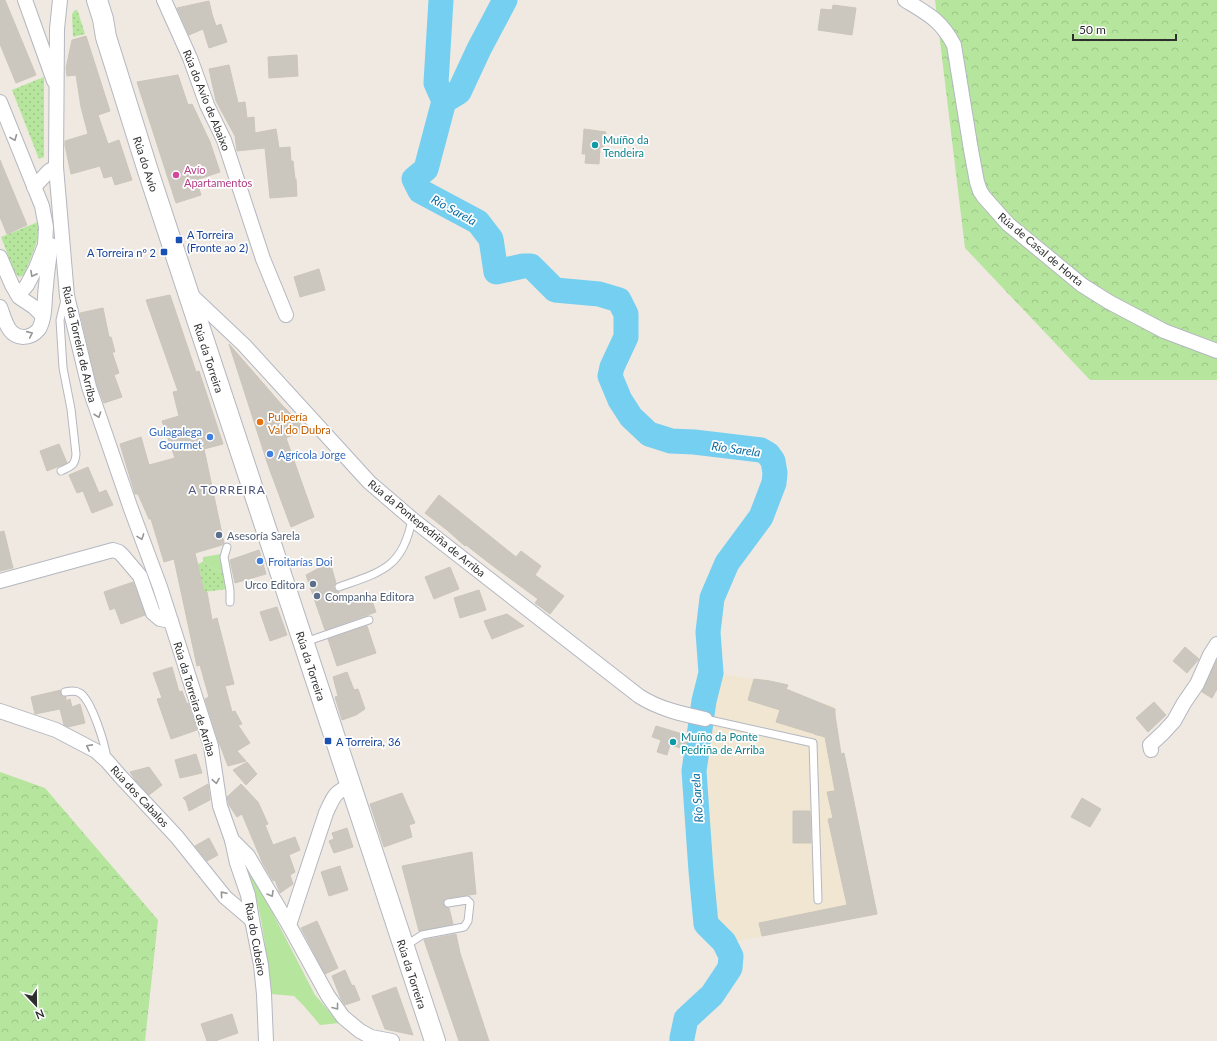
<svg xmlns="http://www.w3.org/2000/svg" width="1217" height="1041" font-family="Lato,sans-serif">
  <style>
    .education { fill: #f0e6d1 }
    .grass { fill: url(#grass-dots) }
    .forest { fill: url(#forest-crowns) }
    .park { fill: #b6e59e }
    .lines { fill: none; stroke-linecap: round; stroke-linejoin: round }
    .river { stroke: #75cff0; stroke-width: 25 }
    .building { fill: #cbc7bf; stroke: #cbc5ba }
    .service-casing { stroke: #b4b7c1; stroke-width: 9 }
    .minor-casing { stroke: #b4b7c1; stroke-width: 16 }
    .secondary-casing { stroke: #b4b7c1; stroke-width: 22 }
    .service { stroke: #fff; stroke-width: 7 }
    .minor { stroke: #fff; stroke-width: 14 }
    .secondary { stroke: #fff; stroke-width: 20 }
    .oneway { stroke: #969696 }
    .culture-dot { fill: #0f9aa8; stroke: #fff; stroke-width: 1.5 }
    .hotel-dot { fill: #d1479c; stroke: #fff; stroke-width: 1.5 }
    .transit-dot { fill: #1a4fb4; stroke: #fff; stroke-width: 1.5 }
    .food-dot { fill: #e8710a; stroke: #fff; stroke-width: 1.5 }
    .shop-dot { fill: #3f7fe0; stroke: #fff; stroke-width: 1.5 }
    .service-dot { fill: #5c6f8a; stroke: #fff; stroke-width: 1.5 }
    .labels { text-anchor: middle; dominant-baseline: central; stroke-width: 3.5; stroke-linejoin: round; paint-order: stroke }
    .street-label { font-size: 11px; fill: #2e2e2e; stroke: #fff }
    .culture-label { font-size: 11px; fill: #0d838f; stroke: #fff; text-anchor: start }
    .hotel-label { font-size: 11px; fill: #b23c85; stroke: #fff; text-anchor: start }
    .transit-label { font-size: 11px; fill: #164399; stroke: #fff; text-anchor: start }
    .food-label { font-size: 11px; fill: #c56008; stroke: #fff; text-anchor: start }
    .shop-label { font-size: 11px; fill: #366cbe; stroke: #fff; text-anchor: start }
    .service-label { font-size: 11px; fill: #4e5e75; stroke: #fff; text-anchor: start }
    .water-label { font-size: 12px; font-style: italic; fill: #0d6fa3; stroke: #fff }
    .neighbourhood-label { font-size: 12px; letter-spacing: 1px; fill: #4d5680; stroke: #fff }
  </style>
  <defs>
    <pattern id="grass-dots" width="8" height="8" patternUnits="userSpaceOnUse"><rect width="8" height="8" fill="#b6e59e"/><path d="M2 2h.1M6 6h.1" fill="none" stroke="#9dc588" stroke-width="1.8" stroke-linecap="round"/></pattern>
    <pattern id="forest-crowns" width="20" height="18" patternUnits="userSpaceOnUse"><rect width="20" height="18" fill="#b6e59e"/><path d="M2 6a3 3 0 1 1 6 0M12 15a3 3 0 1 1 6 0" fill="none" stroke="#9dc588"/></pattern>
  </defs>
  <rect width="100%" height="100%" fill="#efe9e1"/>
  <path class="education" d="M715,673L754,679L770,681L788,685L786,689L818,702L827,704L835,707V715L841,753H844L877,914L728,943L712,920L705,865L701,811L699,778L707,705Z"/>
  <g class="grass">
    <path d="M75,10H77L78,12L85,34L73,37L72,14Z"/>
    <path d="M44,77V157L39,159L12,90Z"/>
    <path d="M38,222C43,233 29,261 25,273L22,276L19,277L15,273L1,237Z"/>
    <path d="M203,562L225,575L227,589L204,592L198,564Z"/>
  </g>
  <g class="forest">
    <path d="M935,0H1217V380H1090L965,248Z"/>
    <path d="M0,772L45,788L158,920L145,1041H0Z"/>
  </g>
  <g class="park">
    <path d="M221,554L225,575L203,562V557Z"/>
    <path d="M249,867L315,995L339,1023L320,1025L304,1006L294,996L271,994C266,951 262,908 247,868Z"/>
  </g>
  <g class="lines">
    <g class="river">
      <path d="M441,0L436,83L444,101L426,169L414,179L420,191L478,222L491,239L496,272L523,266H531L555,290L599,294L619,300L626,314V337L612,367L610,376L620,400L631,417L649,434L671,441L694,442L761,450L768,454L773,461L775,473L774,483L761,517L727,563L712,598L708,632L711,673L704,701L694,771L701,871L706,924L724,942L731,956L730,968L712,995L686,1019L682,1038V1041"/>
      <path d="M444,101L459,92L479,49L505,0"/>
    </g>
  </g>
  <g class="building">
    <path d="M0,0H5L36,75L16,83L0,44Z"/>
    <path d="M209,1L212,14L216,26L221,24L227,42L209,48L203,29L189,35L177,8Z"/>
    <path d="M833,5L856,8L852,35L818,30L821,9L832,10Z"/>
    <path d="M86,36L110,111L98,115L108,144L119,140L132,180L115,185L112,176L104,178L100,166L71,174L65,145V141L88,134L81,107L76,75L67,76L66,68L72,40Z"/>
    <path d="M297,55L298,76L269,78L268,57Z"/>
    <path d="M229,65L238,103L245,102L247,118L254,117L255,133L276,129L279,148L290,147L291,161H293L295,179H296L297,196L270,198L265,148L237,151L235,136L216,101L209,69Z"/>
    <path d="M178,75L188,105L192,104L210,142L220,172L196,180L201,195L176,203L137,82Z"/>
    <path d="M584,129L606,132L603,148L600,147L599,164L585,163L586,154H582Z"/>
    <path d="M0,160L27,225L7,234L0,217Z"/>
    <path d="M319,269L325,290L300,297L294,277Z"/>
    <path d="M170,295L196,372L199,371L223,444L204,449L224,543L222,545L195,553L204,592H207L212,620L217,618L234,684L225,686L232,712L235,711L242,724L238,725L250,743L237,751L246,761L228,766L218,740L205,699L209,697L200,665L197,666L174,559L164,562L151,519H149L138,494H135L120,444L141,437L149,465L175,458L162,421L179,416L173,392L178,391L146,300Z"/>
    <path d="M103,308L109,337H111L115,352H112L119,373L114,375L122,397L104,403L97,385L80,313Z"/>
    <path d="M229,344L282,405L306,429L286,438L314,517L291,527L268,465Z"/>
    <path d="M59,444L67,463L47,471L40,451Z"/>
    <path d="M88,467L99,493L106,490L113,505L92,513L83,491L77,493L69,475Z"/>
    <path d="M439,495L516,557L521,551L541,566L535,575L564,596L550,614L535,603L538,599L493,566L466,545L465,546L447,530L425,513Z"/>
    <path d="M4,531L13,568L0,571V532Z"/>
    <path d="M259,550L266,574L235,583L230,560Z"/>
    <path d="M330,562L336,583L334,586V588L336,591L339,592L342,602L369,592L376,612L325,630L306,575Z"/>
    <path d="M450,567L459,589L434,599L425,577Z"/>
    <path d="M133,582L145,615L121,624L115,608L110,610L104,592Z"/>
    <path d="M479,590L486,610L460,618L454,598Z"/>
    <path d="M277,607L287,635L270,641L260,612Z"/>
    <path d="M507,614L524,626L492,639L484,621Z"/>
    <path d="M367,626L376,653L337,666L328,639Z"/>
    <path d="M1185,647L1199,659L1187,673L1173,661Z"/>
    <path d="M1217,660V689L1212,698L1202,692Z"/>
    <path d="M172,667L179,692L182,691L187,704L188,703L197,730L171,739L157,699L162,698L153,673Z"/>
    <path d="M347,672L354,690L358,689L365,709L356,715L342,720L335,697L338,696L333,677Z"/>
    <path d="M754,679L770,681L788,685L786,689L835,709V715L841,754L844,753L877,914L762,936L759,923L847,905L828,819L833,818L827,792L835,791L825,737L814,734V733H812L776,722L780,710L748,700Z"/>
    <path d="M61,690V695L66,697V701L70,699L72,707L80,704L85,723L68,727L64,725L60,709L35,714L31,697Z"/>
    <path d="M1154,702L1166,715L1148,732L1136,718Z"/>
    <path d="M656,726L689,736L684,749L670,745L667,755L657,752L661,740L652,737Z"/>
    <path d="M196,754L202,773L180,778L175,760Z"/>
    <path d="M247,762L257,774L246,785L233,770Z"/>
    <path d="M149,767L162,785L149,795L135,780L130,772Z"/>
    <path d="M208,784L210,800L189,811L186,801L183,798Z"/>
    <path d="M241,784L258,802L268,824L265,825L273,845L295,837L300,850L289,855L295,872L290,875L293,884L280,893L275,880L273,881L263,864L242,814L237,817L229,805L227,797Z"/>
    <path d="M402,793L415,823L409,825L412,837L384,847L370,804Z"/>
    <path d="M1082,798L1101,809L1090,827L1071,817Z"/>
    <path d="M793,811H810L811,843H793Z"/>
    <path d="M347,828L353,847L334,853L329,841L334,839L332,833Z"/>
    <path d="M209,838L218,855L207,861L195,846Z"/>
    <path d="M472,852L476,894L447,898L445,899L443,904L446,907L449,908L453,924L419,931L402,866Z"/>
    <path d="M340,866L348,890L329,896L321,872Z"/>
    <path d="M317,921L338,968L325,974L301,928Z"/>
    <path d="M456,934L460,953L489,1041H459L424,940Z"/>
    <path d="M345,970L352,986L354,985L360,1000L345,1005L341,999L332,976Z"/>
    <path d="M396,987L413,1035L385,1029L372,996Z"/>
    <path d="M232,1014L238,1033L215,1041H207L201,1024Z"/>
  </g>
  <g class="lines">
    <g class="service-casing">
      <g id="service">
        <path d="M61,471C71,466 75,466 76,454L71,409L63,368L60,320L65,300"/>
        <path d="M227,547L224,557L230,590V602"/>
        <path d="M339,587C381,572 403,568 412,519"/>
        <path d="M305,642L369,620"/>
        <path d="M65,692C70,691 75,690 80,693C92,701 105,744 107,759"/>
        <path d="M705,719L813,743L818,900"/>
        <path d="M405,946L422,935L464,927L468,921L470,903L467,900L448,903"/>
      </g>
    </g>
    <g class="minor-casing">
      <g id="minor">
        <path d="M25,0L54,81"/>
        <path d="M60,0L57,29L56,167L67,296L89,387L131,509L160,587L211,746L220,806L232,840L248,856L261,878L289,925L328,996L343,1017L360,1031L371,1037L392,1041"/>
        <path d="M164,0L190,58L207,105L224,140L263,259L286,315"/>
        <path d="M905,0C928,14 941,20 954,45L971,150L977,182L980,191L984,197L1008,224L1082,285L1109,302L1164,331L1217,351"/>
        <path d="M0,102L42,206L46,227L45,245L36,268L27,285L23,290L17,293"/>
        <path d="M34,187L49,171L56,167"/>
        <path d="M0,257L12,285L19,297L34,307L43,316"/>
        <path d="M189,293L244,345L369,482L412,519L639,696C659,709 682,714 705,719"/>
        <path d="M0,307C5,319 7,336 23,337C29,337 35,334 39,329C46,316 44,299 46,286C47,272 49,259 51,245"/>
        <path d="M0,581L113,550L119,552L123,556L140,576L153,613L160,619L171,621"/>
        <path d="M0,711L56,730L96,751L107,761L120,776L177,837L225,897L252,920"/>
        <path d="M1151,750L1150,745L1163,733L1174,721L1184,703L1197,684L1210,655L1217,644"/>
        <path d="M232,840L237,863L248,895L252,920L261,965L264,994L266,1041"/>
        <path d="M289,925L326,813C333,798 334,792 350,786"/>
      </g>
    </g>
    <g class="secondary-casing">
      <path id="secondary" d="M97,0L103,19L106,37L148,171L435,1041"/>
    </g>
    <use href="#service" class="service"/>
    <use href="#minor" class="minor"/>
    <use href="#secondary" class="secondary"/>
  </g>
  <defs><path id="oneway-chevron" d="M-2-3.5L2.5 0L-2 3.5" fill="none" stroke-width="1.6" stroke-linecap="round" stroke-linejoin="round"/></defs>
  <g class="oneway">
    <use href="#oneway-chevron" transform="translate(14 138) rotate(68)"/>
    <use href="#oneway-chevron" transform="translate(33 274) rotate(119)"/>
    <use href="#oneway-chevron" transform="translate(30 334) rotate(-24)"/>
    <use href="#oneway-chevron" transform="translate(98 415) rotate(71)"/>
    <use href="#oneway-chevron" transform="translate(141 537) rotate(70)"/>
    <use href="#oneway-chevron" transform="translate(89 747) rotate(-152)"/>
    <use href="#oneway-chevron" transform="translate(216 781) rotate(81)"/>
    <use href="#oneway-chevron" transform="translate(223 894) rotate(-131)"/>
    <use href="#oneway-chevron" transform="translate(271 894) rotate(60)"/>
    <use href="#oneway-chevron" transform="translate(336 1007) rotate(52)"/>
  </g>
  <g class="culture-dot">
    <circle cx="595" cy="145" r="4"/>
    <circle cx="673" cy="742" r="4"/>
  </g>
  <circle class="hotel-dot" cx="176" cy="175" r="4"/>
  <g class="transit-dot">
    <rect x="175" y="236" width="8" height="8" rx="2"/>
    <rect x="160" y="248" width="8" height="8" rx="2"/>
    <rect x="324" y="737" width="8" height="8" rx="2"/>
  </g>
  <circle class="food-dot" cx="260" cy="422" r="4"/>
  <g class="shop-dot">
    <circle cx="210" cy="437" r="4"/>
    <circle cx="270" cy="454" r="4"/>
    <circle cx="260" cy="561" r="4"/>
  </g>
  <g class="service-dot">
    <circle cx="219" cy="535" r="4"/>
    <circle cx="313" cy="584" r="4"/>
    <circle cx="317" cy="596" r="4"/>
  </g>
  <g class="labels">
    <g class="street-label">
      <text transform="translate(207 100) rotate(68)">Rúa do Avío de Abaixo</text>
      <text transform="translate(146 164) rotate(72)">Rúa do Avío</text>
      <text transform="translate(1041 249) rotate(40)">Rúa de Casal de Horta</text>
      <text transform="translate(80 344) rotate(77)">Rúa da Torreira de Arriba</text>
      <text transform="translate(209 358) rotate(72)">Rúa da Torreira</text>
      <text transform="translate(427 528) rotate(39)">Rúa da Pontepedriña de Arriba</text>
      <text transform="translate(311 666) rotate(72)">Rúa da Torreira</text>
      <text transform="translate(195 699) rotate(73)">Rúa da Torreira de Arriba</text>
      <text transform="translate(140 796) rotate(47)">Rúa dos Cabalos</text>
      <text transform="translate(256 939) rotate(80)">Rúa do Cubeiro</text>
      <text transform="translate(412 974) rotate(72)">Rúa da Torreira</text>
    </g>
    <g class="culture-label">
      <text x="603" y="139">Muíño da<tspan x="603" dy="13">Tendeira</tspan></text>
      <text x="681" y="736">Muíño da Ponte<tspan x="681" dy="13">Pedriña de Arriba</tspan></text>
    </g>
    <g class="hotel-label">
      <text x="184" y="169">Avío<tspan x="184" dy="13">Apartamentos</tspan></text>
    </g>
    <g class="transit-label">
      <text x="187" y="234">A Torreira<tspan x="187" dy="13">(Fronte ao 2)</tspan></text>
      <text x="156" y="252" text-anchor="end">A Torreira nº 2</text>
      <text x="336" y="741">A Torreira, 36</text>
    </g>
    <g class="food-label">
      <text x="268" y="416">Pulpería<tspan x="268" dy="13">Val do Dubra</tspan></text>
    </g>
    <g class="shop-label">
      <text x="202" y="431" text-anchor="end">Gulagalega<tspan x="202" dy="13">Gourmet</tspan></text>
      <text x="278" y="454">Agrícola Jorge</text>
      <text x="268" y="561">Froitarías Doi</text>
    </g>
    <g class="service-label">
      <text x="227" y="535">Asesoría Sarela</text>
      <text x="305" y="584" text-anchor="end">Urco Editora</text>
      <text x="325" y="596">Companha Editora</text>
    </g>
    <g class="water-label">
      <text transform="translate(454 210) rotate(29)">Río Sarela</text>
      <text transform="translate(736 449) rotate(8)">Río Sarela</text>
      <text transform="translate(697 798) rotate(-94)">Río Sarela</text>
    </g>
    <g class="neighbourhood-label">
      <text x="227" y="489">A TORREIRA</text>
    </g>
  </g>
  <g transform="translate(36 1005) rotate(158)" stroke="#ffffff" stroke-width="3" paint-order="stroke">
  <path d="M0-3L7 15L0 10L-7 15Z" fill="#2e2e2e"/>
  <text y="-6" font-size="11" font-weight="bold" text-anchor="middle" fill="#2e2e2e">N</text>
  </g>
  <path d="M1073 34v6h103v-6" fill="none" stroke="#2e2e2e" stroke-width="2"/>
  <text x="1079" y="34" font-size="12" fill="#2e2e2e" stroke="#ffffff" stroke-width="3" paint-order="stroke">50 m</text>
</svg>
